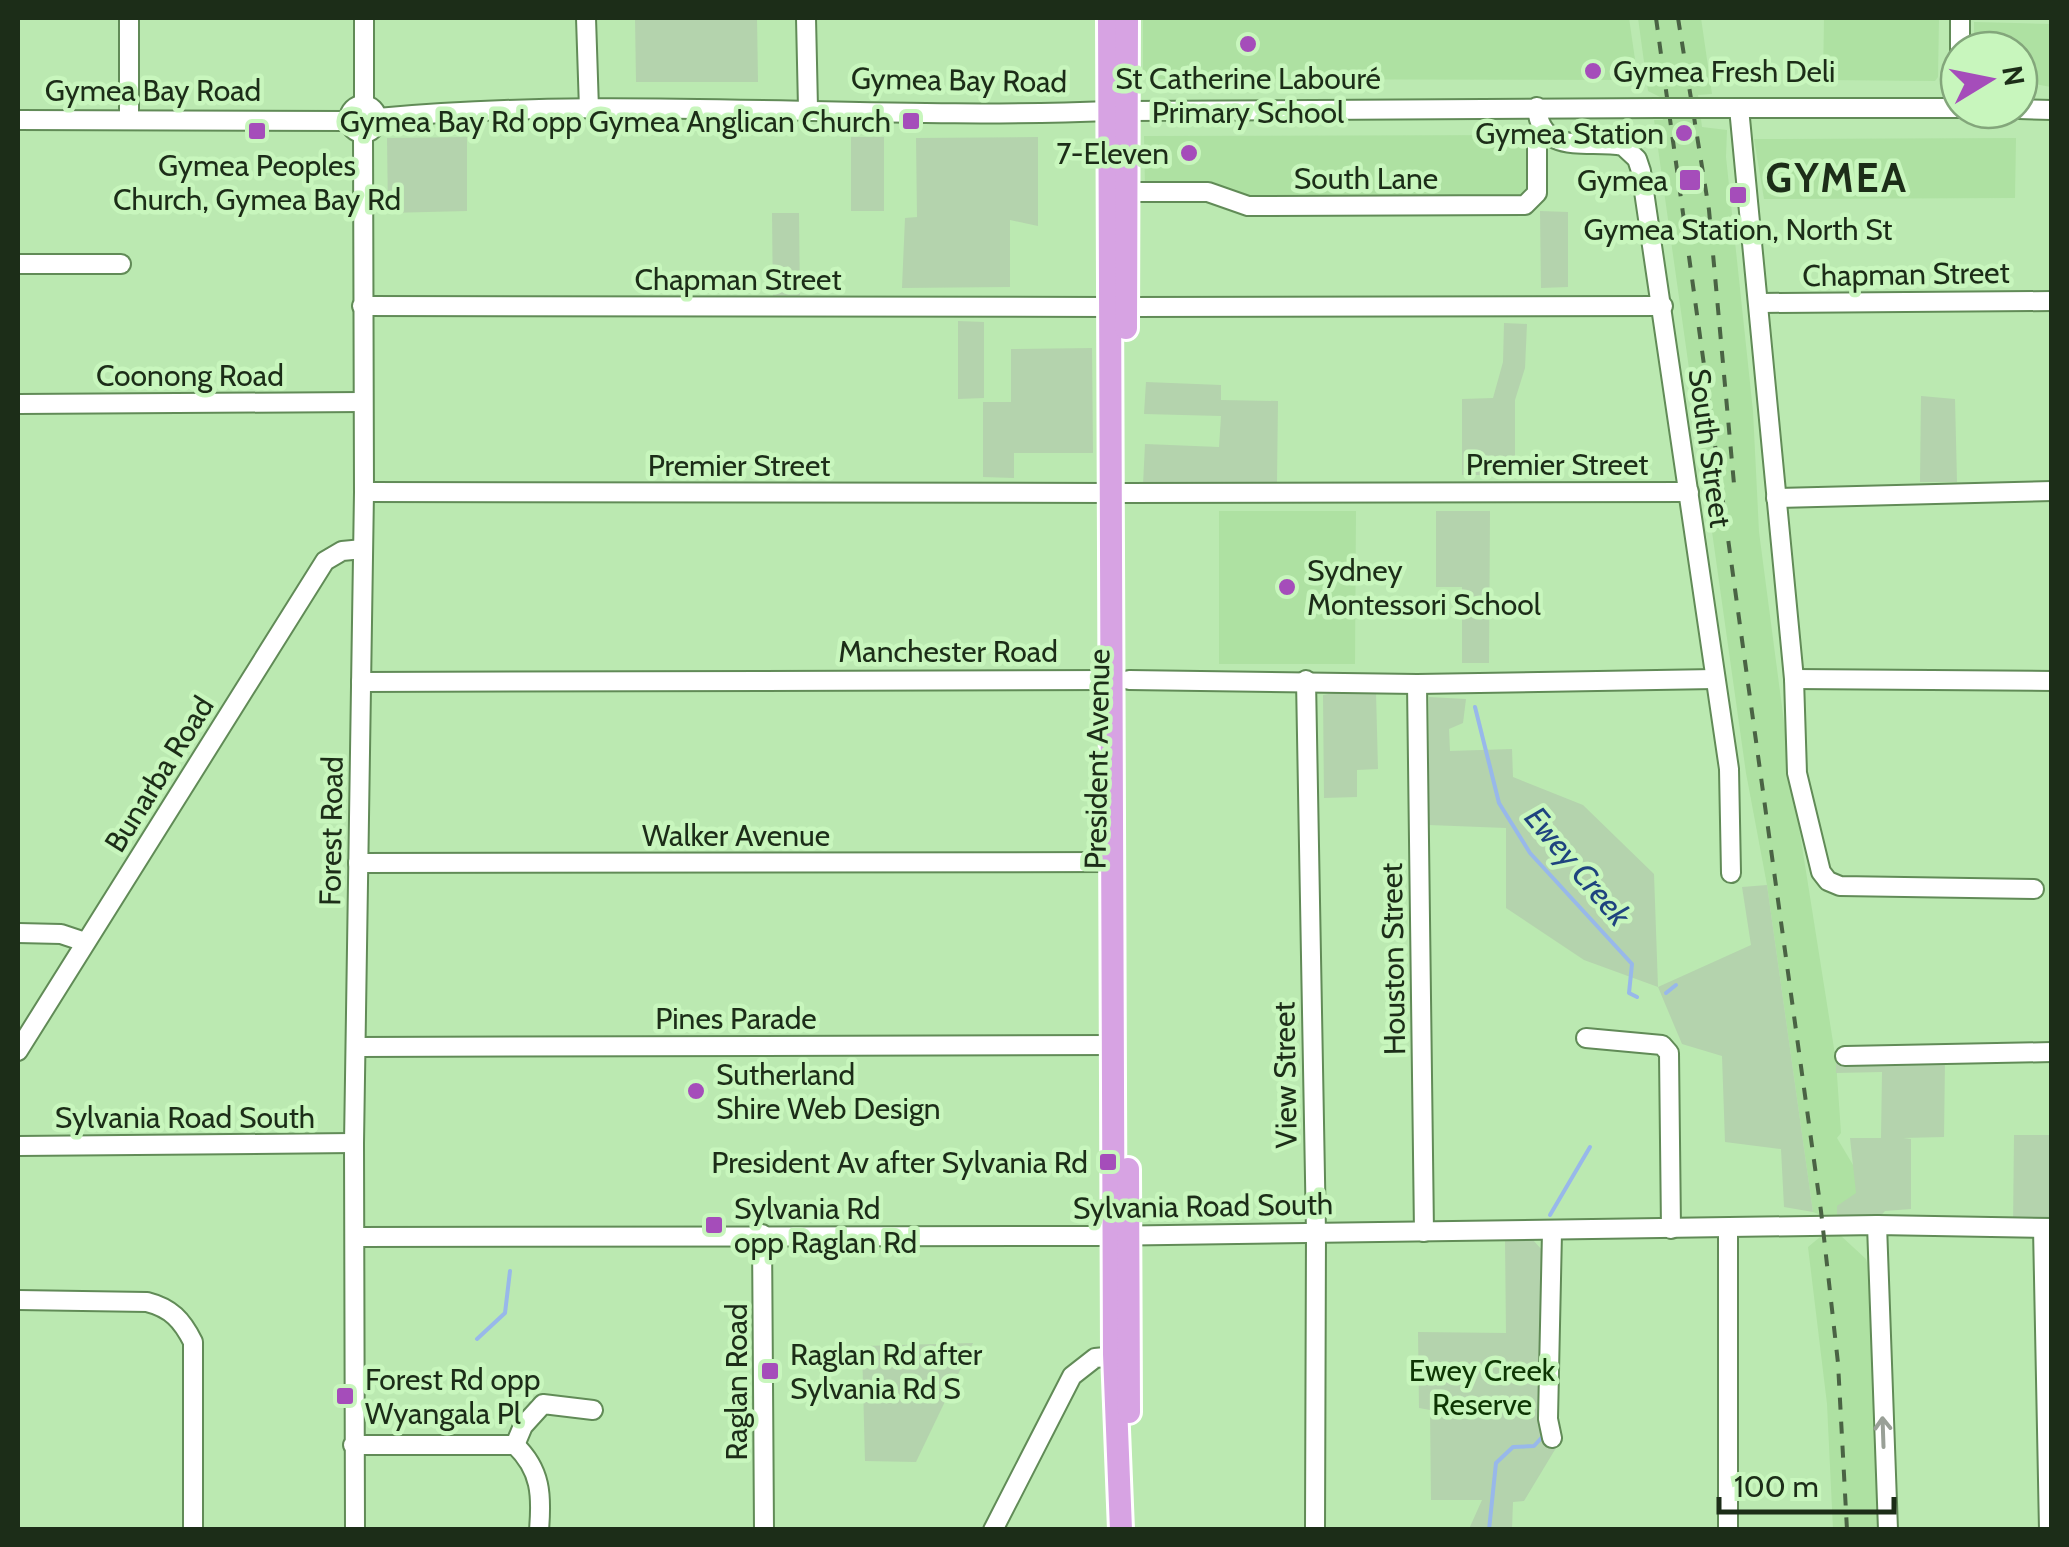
<svg xmlns="http://www.w3.org/2000/svg" width="2069" height="1547" font-family="Cabin,sans-serif">
  <style>
    .built { fill: #aee1a2 }
    .green { fill: #b4d3ad }
    .lines { fill: none; stroke-linecap: round; stroke-linejoin: round }
    .stream { stroke: #98b8ea; stroke-width: 4 }
    .minor-casing { stroke: #618b57; stroke-width: 22 }
    .major-casing { stroke: #fff; stroke-width: 28 }
    .minor { stroke: #fff; stroke-width: 18 }
    .major { stroke: #d7a3e3; stroke-width: 22 }
    .rail { stroke: #4a6344; stroke-width: 4; stroke-dasharray: 12 12; stroke-linecap: butt }
    .minor-bridge-casing { stroke: #618b57; stroke-width: 22; stroke-linecap: butt }
    .minor-bridge { stroke: #fff; stroke-width: 18 }
    .oneway { stroke: #99a097 }
    .poi-dot { fill: #a54dba; stroke: #c8f6bd; stroke-width: 4 }
    .labels { text-anchor: middle; dominant-baseline: central; stroke-width: 9; stroke-linejoin: round; paint-order: stroke }
    .poi-label { font-size: 30px; fill: #1c2d18; stroke: #c8f6bd; text-anchor: start }
    .street-label { font-size: 30px; fill: #1c2d18; stroke: #c8f6bd }
    .park-label { font-size: 30px; fill: #0d3503; stroke: #c8f6bd }
    .water-label { font-size: 32px; font-style: italic; fill: #1e437f; stroke: #c8f6bd }
    .district-label { font-size: 40px; font-weight: bold; letter-spacing: 2.5px; fill: #1c2d18; stroke: #c8f6bd }
  </style>
  <rect width="100%" height="100%" fill="#bbe9b1"/>
  <g class="built">
    <path d="M1143,18H1629L1638,80L1143,79Z"/>
    <path d="M1638,18H1701L1712,94L1698,95L1702,127L1727,130L1726,157L1753,411L1759,532L1792,783L1836,1061L1841,1133L1837,1138L1856,1170L1866,1215L1839,1217L1840,1235L1866,1259L1868,1266L1877,1444V1529H1833L1827,1404L1808,1247L1820,1237L1818,1214L1813,1212L1767,885L1746,773L1654,120H1663L1660,97L1648,91Z"/>
    <path d="M1824,18H1939L1938,77L1935,81L1823,80Z"/>
    <path d="M1974,22L2051,24V87L2019,81V50H1974Z"/>
    <path d="M1526,135L1531,142L1532,195L1525,201H1246L1221,187L1145,186L1144,136Z"/>
    <path d="M2016,138L2015,198L1764,199L1754,139Z"/>
    <path d="M1219,511H1356L1355,664H1219Z"/>
  </g>
  <g class="green">
    <path d="M635,18H757L758,82H636Z"/>
    <path d="M467,137V211L388,213L387,138Z"/>
    <rect x="851" y="137" width="33" height="74"/>
    <path d="M1038,137V226L1010,220V287L902,288L905,218L917,217L916,138Z"/>
    <path d="M1540,211L1568,212V287L1541,288Z"/>
    <path d="M772,213H799L800,306H773Z"/>
    <path d="M958,321L984,322V398L958,399Z"/>
    <path d="M1504,323L1527,324L1525,368L1515,400V475H1462V399L1493,398L1503,362Z"/>
    <path d="M1092,348L1093,453H1014V478L983,477V402H1011V349Z"/>
    <path d="M1146,382L1221,385V400L1278,401L1277,482L1143,485L1145,444L1219,447L1221,416L1144,414Z"/>
    <path d="M1921,396L1955,399L1957,482H1920Z"/>
    <path d="M1436,511H1490L1489,663H1462V587H1436Z"/>
    <path d="M1350,690L1376,692L1378,769L1357,770V797L1324,798L1323,695Z"/>
    <path d="M1429,697L1466,699L1463,723L1449,729L1450,751L1512,749L1513,777L1583,805L1654,874L1658,987L1751,945L1742,887L1767,885L1813,1212L1784,1207L1781,1149L1725,1142L1722,1056L1682,1044L1658,987L1584,960L1506,908V828L1429,825Z"/>
    <path d="M1945,1060L1944,1137L1903,1138L1911,1139V1209L1885,1211L1875,1222L1837,1224V1206L1856,1193L1850,1138H1881L1882,1072L1836,1073V1061Z"/>
    <path d="M2014,1135H2051V1228L2013,1227Z"/>
    <path d="M1505,1240H1533L1542,1250V1420L1559,1443L1524,1501L1513,1502L1512,1529H1469L1482,1500H1431L1430,1410L1419,1408L1418,1332L1506,1333Z"/>
    <path d="M973,1343L916,1462L865,1461L862,1346Z"/>
  </g>
  <g class="lines">
    <g class="stream">
      <path d="M1475,707L1499,803L1530,853L1632,964L1629,993L1637,997"/>
      <path d="M1666,993L1676,985"/>
      <path d="M1550,1215L1590,1147"/>
      <path d="M477,1339L505,1313L510,1271"/>
      <path d="M1489,1530L1496,1463L1513,1447L1534,1446L1545,1434"/>
    </g>
    <g class="minor-casing">
      <g id="minor">
        <path d="M129,18V120"/>
        <path d="M364,18V104"/>
        <path d="M586,18L589,109"/>
        <path d="M806,18L808,108"/>
        <path d="M1960,50V18"/>
        <circle cx="363" cy="119" r="14"/>
        <path d="M1537,107C1540,157 1589,139 1623,146L1637,159L1641,171L1729,769L1731,873"/>
        <path d="M1701,108H1959"/>
        <path d="M1739,108L1794,679L1797,773L1821,872L1828,881L1840,886L2034,889"/>
        <path d="M2019,109L2052,110"/>
        <path d="M1128,111L1658,108"/>
        <path d="M378,118C621,95 866,121 1110,111"/>
        <path d="M18,120L349,121"/>
        <path d="M1129,192H1208L1248,206L1525,205L1537,193V142L1543,131"/>
        <path d="M18,264H121"/>
        <path d="M1761,303L2052,301"/>
        <path d="M362,306L1113,307"/>
        <path d="M1127,307L1663,306"/>
        <path d="M18,404L363,402"/>
        <path d="M364,492L1114,493"/>
        <path d="M1124,493L1689,492"/>
        <path d="M1776,498L2052,491"/>
        <path d="M1794,679L2052,681"/>
        <path d="M1129,680L1417,684L1715,679"/>
        <path d="M1306,680L1316,1233L1315,1530"/>
        <path d="M361,682L1114,680"/>
        <path d="M1417,684L1424,1232"/>
        <path d="M358,863L1114,862"/>
        <path d="M18,933L61,934L85,942"/>
        <path d="M1586,1038L1662,1045L1669,1053L1671,1229"/>
        <path d="M357,1047L1115,1045"/>
        <path d="M18,1051L325,561L342,551L363,549"/>
        <path d="M1845,1056L2052,1052"/>
        <path d="M18,1146L354,1143"/>
        <path d="M1877,1225L1888,1530"/>
        <path d="M2043,1228L2049,1530"/>
        <path d="M1728,1229V1530"/>
        <path d="M1552,1232L1548,1419L1552,1438"/>
        <path d="M762,1234L764,1530"/>
        <path d="M355,1237L1098,1236L1877,1225L2052,1228"/>
        <path d="M18,1300L147,1302C171,1308 182,1320 193,1342V1530"/>
        <path d="M353,1445H515C541,1470 542,1495 539,1530"/>
        <path d="M515,1445L523,1426L543,1404L593,1410"/>
        <path d="M355,1530L354,1143L364,492L363,134"/>
        <path d="M993,1530L1072,1376L1095,1358L1126,1355"/>
      </g>
    </g>
    <g class="major-casing">
      <g id="major">
        <path d="M1109,18L1114,1354L1121,1530"/>
        <path d="M1126,328L1127,18"/>
        <path d="M1128,1169L1129,1412"/>
      </g>
    </g>
    <use href="#minor" class="minor"/>
    <use href="#major" class="major"/>
    <g class="rail">
      <path d="M1656,18L1821,1211L1838,1363L1847,1530"/>
      <path d="M1678,18L1709,210L1734,484"/>
    </g>
    <g class="minor-bridge-casing">
      <path id="minor-bridge" d="M1658,108H1701"/>
    </g>
    <use href="#minor-bridge" class="minor-bridge"/>
  </g>
  <defs><path id="oneway-shaft" d="M-6 0H5M1.5-3L5.5 0L1.5 3" fill="none" stroke-width="1.6" stroke-linecap="round" stroke-linejoin="round" transform="scale(2.5)"/></defs>
  <use class="oneway" href="#oneway-shaft" transform="translate(1883 1432) rotate(-92)"/>
  <g class="poi-dot">
    <circle cx="1248" cy="44" r="10"/>
    <circle cx="1593" cy="71" r="10"/>
    <rect x="901" y="111" width="20" height="20" rx="5"/>
    <rect x="247" y="121" width="20" height="20" rx="5"/>
    <circle cx="1684" cy="133" r="10"/>
    <circle cx="1189" cy="153" r="10"/>
    <rect x="1678" y="168" width="24" height="24" rx="5"/>
    <rect x="1728" y="185" width="20" height="20" rx="5"/>
    <circle cx="1287" cy="587" r="10"/>
    <circle cx="696" cy="1091" r="10"/>
    <rect x="1098" y="1152" width="20" height="20" rx="5"/>
    <rect x="704" y="1215" width="20" height="20" rx="5"/>
    <rect x="760" y="1361" width="20" height="20" rx="5"/>
    <rect x="335" y="1386" width="20" height="20" rx="5"/>
  </g>
  <g class="labels">
    <g class="poi-label">
      <text x="1613" y="71">Gymea Fresh Deli</text>
      <text x="1248" y="78" text-anchor="middle">St Catherine Labouré<tspan x="1248" dy="34">Primary School</tspan></text>
      <text x="891" y="121" text-anchor="end">Gymea Bay Rd opp Gymea Anglican Church</text>
      <text x="1664" y="133" text-anchor="end">Gymea Station</text>
      <text x="1169" y="153" text-anchor="end">7-Eleven</text>
      <text x="257" y="165" text-anchor="middle">Gymea Peoples<tspan x="257" dy="34">Church, Gymea Bay Rd</tspan></text>
      <text x="1668" y="180" text-anchor="end">Gymea</text>
      <text x="1738" y="229" text-anchor="middle">Gymea Station, North St</text>
      <text x="1307" y="570">Sydney<tspan x="1307" dy="34">Montessori School</tspan></text>
      <text x="716" y="1074">Sutherland<tspan x="716" dy="34">Shire Web Design</tspan></text>
      <text x="1088" y="1162" text-anchor="end">President Av after Sylvania Rd</text>
      <text x="734" y="1208">Sylvania Rd<tspan x="734" dy="34">opp Raglan Rd</tspan></text>
      <text x="790" y="1354">Raglan Rd after<tspan x="790" dy="34">Sylvania Rd S</tspan></text>
      <text x="365" y="1379">Forest Rd opp<tspan x="365" dy="34">Wyangala Pl</tspan></text>
    </g>
    <g class="street-label">
      <text transform="translate(959 80) rotate(1)">Gymea Bay Road</text>
      <text x="153" y="90">Gymea Bay Road</text>
      <text x="1366" y="178">South Lane</text>
      <text transform="translate(1906 274) rotate(-1)">Chapman Street</text>
      <text x="738" y="279">Chapman Street</text>
      <text x="190" y="375">Coonong Road</text>
      <text transform="translate(1710 448) rotate(82)">South Street</text>
      <text x="1557" y="464">Premier Street</text>
      <text x="739" y="465">Premier Street</text>
      <text x="948" y="651">Manchester Road</text>
      <text transform="translate(1097 759) rotate(-89)">President Avenue</text>
      <text transform="translate(159 774) rotate(-58)">Bunarba Road</text>
      <text transform="translate(331 831) rotate(-89)">Forest Road</text>
      <text x="736" y="835">Walker Avenue</text>
      <text transform="translate(1393 959) rotate(-91)">Houston Street</text>
      <text x="736" y="1018">Pines Parade</text>
      <text transform="translate(1285 1075) rotate(-91)">View Street</text>
      <text x="185" y="1117">Sylvania Road South</text>
      <text transform="translate(1203 1206) rotate(-1)">Sylvania Road South</text>
      <text transform="translate(736 1382) rotate(-90)">Raglan Road</text>
    </g>
    <g class="park-label">
      <text x="1482" y="1370">Ewey Creek<tspan x="1482" dy="34">Reserve</tspan></text>
    </g>
    <g class="water-label">
      <text transform="translate(1578 866) rotate(50)">Ewey Creek</text>
    </g>
    <g class="district-label">
      <text x="1837" y="177">GYMEA</text>
    </g>
  </g>
  <rect width="2069" height="1547" fill="none" stroke="#1c2d18" stroke-width="40"/>
  <g transform="translate(1989 80) rotate(80)"><circle r="48" fill="#c8f6bd" stroke="#83a67b" stroke-width="2.5"/>
  <path d="M0-8L18 38L0 25L-18 38Z" fill="#a54dba"/>
  <text y="-15" font-size="28" font-weight="bold" text-anchor="middle" fill="#1c2d18">N</text>
  </g>
  <path d="M1719 1497v15h175v-15" fill="none" stroke="#1c2d18" stroke-width="5"/>
  <text x="1734" y="1497" font-size="30" fill="#1c2d18" stroke="#c8f6bd" stroke-width="8" paint-order="stroke">100 m</text>
</svg>
